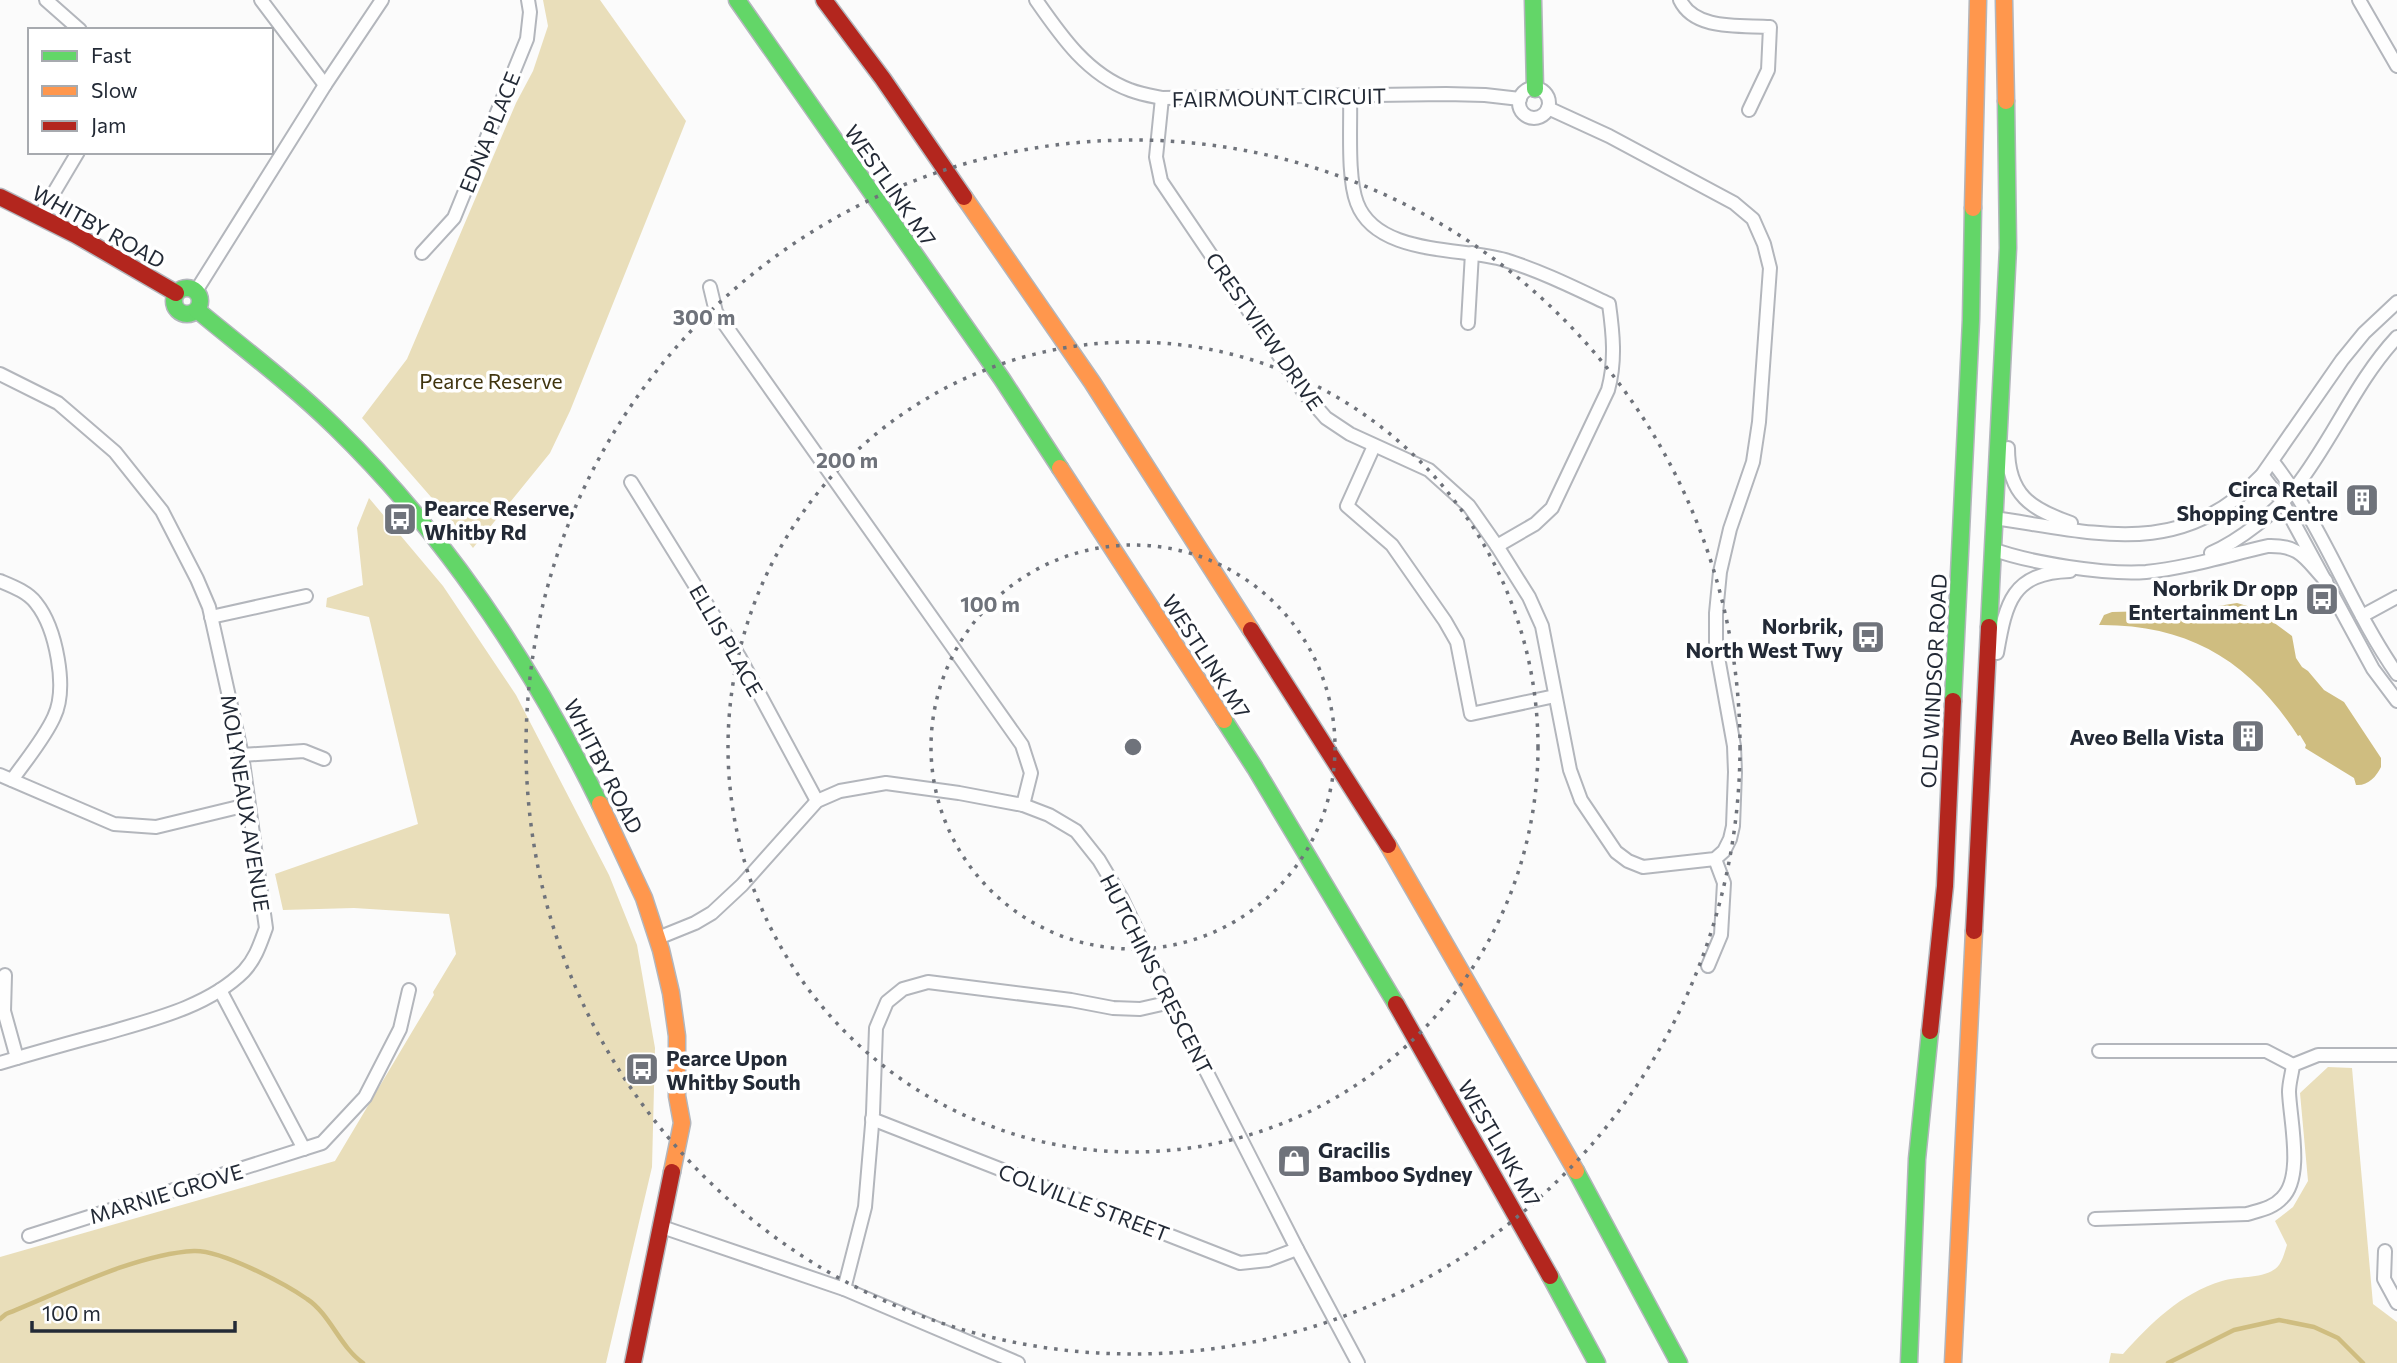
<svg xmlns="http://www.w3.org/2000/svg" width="2397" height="1363" font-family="Commissioner,sans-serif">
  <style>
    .green { fill: #e9deba }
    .water { fill: #cfbd80 }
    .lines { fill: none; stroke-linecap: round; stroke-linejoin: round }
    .stream { stroke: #cfbd80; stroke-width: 4.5 }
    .street-casing { stroke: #b3b6bc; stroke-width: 16 }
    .fast-casing { stroke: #b3b6bc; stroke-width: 19 }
    .slow-casing { stroke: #b3b6bc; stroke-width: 19 }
    .jam-casing { stroke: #b3b6bc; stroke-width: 19 }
    .street { stroke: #fefefe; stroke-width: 12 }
    .fast { stroke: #63d668; stroke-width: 16 }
    .slow { stroke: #ff974d; stroke-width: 16 }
    .jam { stroke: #b3261e; stroke-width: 16 }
    .ring { fill: none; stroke: #6f737b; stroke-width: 3.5; stroke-dasharray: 3.5 7 }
    .labels { text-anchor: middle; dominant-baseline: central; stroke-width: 7; stroke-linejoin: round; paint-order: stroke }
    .street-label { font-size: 21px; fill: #232a36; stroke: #fff }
    .park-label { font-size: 21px; fill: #40350f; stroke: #fff }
    .poi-label { font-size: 21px; font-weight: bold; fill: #232a36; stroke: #fff; text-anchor: end }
    .centre { fill: #6f737b; stroke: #fff; stroke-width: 3.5 }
    .ring-label { font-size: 21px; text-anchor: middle; font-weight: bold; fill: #6f737b; stroke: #fff; stroke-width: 7; stroke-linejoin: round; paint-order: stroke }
  </style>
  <rect width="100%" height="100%" fill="#fbfbfb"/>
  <g class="green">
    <path d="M543,0H600L686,121L570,411L550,453L473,548L452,521L362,418L407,359L516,103L533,71L548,26Z"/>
    <path d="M369,498L443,586L516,695L609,875L637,945L655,1048L652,1167L606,1363H0V1257L335,1161L434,995L433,992L456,954L449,914L354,908L283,910L275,874L418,824L369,617L326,607L327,598L363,585L357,528Z"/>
    <path d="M2328,1067L2352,1068L2373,1304L2397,1322V1363H2109L2111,1353L2123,1354C2152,1322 2180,1294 2222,1281C2237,1276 2262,1279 2275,1269C2282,1264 2284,1254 2287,1245L2275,1221L2293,1207L2308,1181L2300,1093Z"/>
  </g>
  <path class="water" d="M2237,603L2254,608L2292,636L2296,658L2302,667L2308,671L2324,690L2344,702L2381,758V767C2376,777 2368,786 2356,785L2354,778L2305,748L2306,745L2300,735L2298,736C2250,661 2188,624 2099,625L2104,615L2112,612L2193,610Z"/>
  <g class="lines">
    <g class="stream">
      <path d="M0,1319L6,1314C61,1292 136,1254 194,1251C221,1250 284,1283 307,1299C330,1314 340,1347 363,1363"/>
      <path d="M2168,1363L2234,1330L2279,1320L2314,1327L2338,1338L2363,1363"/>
    </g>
    <g class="street-casing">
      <g id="street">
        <path d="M46,0L80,30"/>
        <path d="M261,0L325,85"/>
        <path d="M1036,0C1061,36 1087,74 1130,90C1140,94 1152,96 1162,98L1446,94L1485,95L1520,99"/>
        <path d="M1680,0C1695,31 1741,25 1770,27L1768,70L1749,110"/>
        <path d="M2359,0L2397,66"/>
        <circle cx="1534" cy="103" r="15"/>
        <path d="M1350,97C1351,126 1347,177 1357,203C1377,256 1462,247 1505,260C1541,271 1575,288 1609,304C1613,333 1616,361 1608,390L1552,508L1535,524L1497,546"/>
        <path d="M1162,98L1156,157L1161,181L1305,394L1326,418L1350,434L1429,470L1469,506L1497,546L1529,597L1542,626L1570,770L1581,800L1616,852L1628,861L1643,867L1715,859L1724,851L1730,839L1733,826L1735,772L1734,746L1716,646V613L1720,572L1730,529L1753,462L1759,422L1770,268L1764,244L1753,219L1734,203L1609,136L1548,108"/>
        <path d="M40,216L78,152"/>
        <path d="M422,253L454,218L527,39L530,12L528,0"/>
        <path d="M710,287L716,312L1022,745L1031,773L1023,805"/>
        <path d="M196,291L325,85L382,0"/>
        <path d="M1468,323L1472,253"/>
        <path d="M0,374L58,403L115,452L162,511L197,579L209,607L242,755L266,928C260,944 256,958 244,971C208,1007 151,1020 103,1034C69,1043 34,1053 0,1063"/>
        <path d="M1374,446L1347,506L1392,545L1445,621L1457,642L1471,714L1555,696"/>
        <path d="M2008,448C2008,495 2031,509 2071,523"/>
        <path d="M2273,462C2324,527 2350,607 2397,674"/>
        <path d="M2262,475L2282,501L2373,669L2397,701"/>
        <path d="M631,482L740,658L817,801"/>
        <path d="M1994,518C2097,533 2181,560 2262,475L2342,360L2364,333L2397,302"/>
        <path d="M1992,549C2030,563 2106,575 2146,572C2187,568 2228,555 2268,546C2301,545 2305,559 2326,581"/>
        <path d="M2211,553C2239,541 2276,512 2295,488C2333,440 2355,382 2397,337"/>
        <path d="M0,581C12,586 28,592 36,603C56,628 68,688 54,717C44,739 26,760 12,780"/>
        <path d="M2362,616L2397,597"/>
        <path d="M211,617L306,596"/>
        <path d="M1997,653C2006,602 2012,573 2070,571"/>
        <path d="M242,755L304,751L324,759"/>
        <path d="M0,775L114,824L156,827L247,805"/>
        <path d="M658,938L695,923L712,913L742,885L817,801L840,791L886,783L959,793L1023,805L1049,815L1076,831L1099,860L1121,897L1171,1002L1297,1249L1358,1363"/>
        <path d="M1708,966L1721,935L1724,883L1715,859"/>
        <path d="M5,975L4,1011L17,1058"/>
        <path d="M220,990L304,1149"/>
        <path d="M2099,1051H2266L2293,1065"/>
        <path d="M872,1119L1240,1263L1268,1260L1297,1249"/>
        <path d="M2095,1219L2247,1214C2260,1210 2273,1208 2282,1198C2304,1177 2290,1120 2289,1092C2289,1083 2292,1074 2293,1065L2318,1055H2397"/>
        <path d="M662,1227L844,1289L1018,1363"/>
        <path d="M29,1236L322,1143L365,1097L400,1029L409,990"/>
        <path d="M2385,1251L2384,1279L2397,1303"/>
        <path d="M844,1289L865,1207L873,1113L876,1028L887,1002L903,989L928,982L1071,1000L1113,1008L1140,1009L1171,1002"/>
      </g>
    </g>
    <g class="fast-casing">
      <g id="fast">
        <path d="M737,0L1002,379L1060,468"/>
        <path d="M1533,0L1535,89"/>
        <circle cx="187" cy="301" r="13"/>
        <path d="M197,310C243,348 292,385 335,427C446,535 532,665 600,804"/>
        <path d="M1989,627L2008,248L2006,101"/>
        <path d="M1953,701L1971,320L1973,208"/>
        <path d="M1224,720L1255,768L1396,1004"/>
        <path d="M1576,1171L1679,1363"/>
        <path d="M1550,1276L1597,1363"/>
        <path d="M1909,1363L1917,1159L1930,1031"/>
      </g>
    </g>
    <g class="slow-casing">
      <g id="slow">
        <path d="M2004,0L2006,101"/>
        <path d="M964,197L1092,382L1251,630"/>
        <path d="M1973,208L1978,0"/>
        <path d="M1060,468L1224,720"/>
        <path d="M600,804L644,898L661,950L671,993L677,1036V1096L682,1123L672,1172"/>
        <path d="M1388,845L1576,1171"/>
        <path d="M1953,1363L1974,931"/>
      </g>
    </g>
    <g class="jam-casing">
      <g id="jam">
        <path d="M824,0L883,79L964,197"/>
        <path d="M0,197L76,235L176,293"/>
        <path d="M1251,630L1388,845"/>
        <path d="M1974,931L1989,627"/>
        <path d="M1396,1004L1550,1276"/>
        <path d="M1930,1031L1945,886L1953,701"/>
        <path d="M633,1363L672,1172"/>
      </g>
    </g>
    <use href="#street" class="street"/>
    <use href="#fast" class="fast"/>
    <use href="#slow" class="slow"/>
    <use href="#jam" class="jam"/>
  </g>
  <g class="ring">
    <circle cx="1133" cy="747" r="202"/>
    <circle cx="1133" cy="747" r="405"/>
    <circle cx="1133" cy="747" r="607"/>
  </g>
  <defs>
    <g id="building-square" transform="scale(1.75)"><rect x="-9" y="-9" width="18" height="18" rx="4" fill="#6f737b" stroke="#fff"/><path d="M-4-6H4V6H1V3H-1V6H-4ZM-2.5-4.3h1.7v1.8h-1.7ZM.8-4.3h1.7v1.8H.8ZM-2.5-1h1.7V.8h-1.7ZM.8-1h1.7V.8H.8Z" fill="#fff"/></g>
    <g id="bus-square" transform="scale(1.75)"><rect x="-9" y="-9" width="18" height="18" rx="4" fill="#6f737b" stroke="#fff"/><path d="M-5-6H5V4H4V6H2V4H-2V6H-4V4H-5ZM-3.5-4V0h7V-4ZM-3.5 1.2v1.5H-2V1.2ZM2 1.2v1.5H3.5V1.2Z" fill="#fff"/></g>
    <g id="shop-square" transform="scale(1.75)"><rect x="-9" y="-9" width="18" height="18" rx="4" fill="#6f737b" stroke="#fff"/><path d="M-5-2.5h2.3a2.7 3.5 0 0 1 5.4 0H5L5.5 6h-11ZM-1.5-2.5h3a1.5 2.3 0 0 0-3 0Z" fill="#fff"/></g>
  </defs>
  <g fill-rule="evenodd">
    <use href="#building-square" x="2362" y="500"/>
    <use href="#bus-square" x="400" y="519"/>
    <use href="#bus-square" x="2322" y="599"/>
    <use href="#bus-square" x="1868" y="637"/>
    <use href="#building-square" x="2248" y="736"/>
    <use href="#bus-square" x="642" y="1069"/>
    <use href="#shop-square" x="1294" y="1161"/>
  </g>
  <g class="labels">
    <g class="street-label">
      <text transform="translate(1279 97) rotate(-1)">FAIRMOUNT CIRCUIT</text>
      <text transform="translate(489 132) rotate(-68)">EDNA PLACE</text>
      <text transform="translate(891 185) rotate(55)">WESTLINK M7</text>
      <text transform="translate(99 226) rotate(29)">WHITBY ROAD</text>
      <text transform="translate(1265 331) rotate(55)">CRESTVIEW DRIVE</text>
      <text transform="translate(727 640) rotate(60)">ELLIS PLACE</text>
      <text transform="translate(1207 656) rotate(57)">WESTLINK M7</text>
      <text transform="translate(1933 681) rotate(-87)">OLD WINDSOR ROAD</text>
      <text transform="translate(604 766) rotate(63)">WHITBY ROAD</text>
      <text transform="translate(246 803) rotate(81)">MOLYNEAUX AVENUE</text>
      <text transform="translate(1157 974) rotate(63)">HUTCHINS CRESCENT</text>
      <text transform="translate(1500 1143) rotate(60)">WESTLINK M7</text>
      <text transform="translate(166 1193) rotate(-17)">MARNIE GROVE</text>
      <text transform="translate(1084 1202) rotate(21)">COLVILLE STREET</text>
    </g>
    <g class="park-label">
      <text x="491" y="380">Pearce Reserve</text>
    </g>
    <g class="poi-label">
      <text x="2338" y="488">Circa Retail<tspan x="2338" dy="24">Shopping Centre</tspan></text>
      <text x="424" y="507" text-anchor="start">Pearce Reserve,<tspan x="424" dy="24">Whitby Rd</tspan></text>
      <text x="2298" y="587">Norbrik Dr opp<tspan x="2298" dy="24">Entertainment Ln</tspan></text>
      <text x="1843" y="625">Norbrik,<tspan x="1843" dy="24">North West Twy</tspan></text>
      <text x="2224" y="736">Aveo Bella Vista</text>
      <text x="666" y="1057" text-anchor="start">Pearce Upon<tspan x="666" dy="24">Whitby South</tspan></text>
      <text x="1318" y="1149" text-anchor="start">Gracilis<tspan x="1318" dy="24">Bamboo Sydney</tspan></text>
    </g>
  </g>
  <circle cx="1133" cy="747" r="10" class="centre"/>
  <g class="ring-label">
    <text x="704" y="325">300 m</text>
    <text x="847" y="468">200 m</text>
    <text x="990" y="612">100 m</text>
  </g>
  <rect x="28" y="28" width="245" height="126" fill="#ffffff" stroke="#a7aaaf" stroke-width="2"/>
  <rect x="42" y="51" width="35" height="10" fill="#63d668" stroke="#a7aaaf" stroke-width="2"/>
  <text x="91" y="63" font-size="21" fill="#232a36">Fast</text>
  <rect x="42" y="86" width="35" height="10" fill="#ff974d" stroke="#a7aaaf" stroke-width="2"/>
  <text x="91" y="98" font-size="21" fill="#232a36">Slow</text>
  <rect x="42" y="121" width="35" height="10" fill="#b3261e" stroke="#a7aaaf" stroke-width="2"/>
  <text x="91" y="133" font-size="21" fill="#232a36">Jam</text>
  <path d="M32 1321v10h203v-10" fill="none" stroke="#232a36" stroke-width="3.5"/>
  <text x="42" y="1321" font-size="21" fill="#232a36" stroke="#ffffff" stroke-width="5" paint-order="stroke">100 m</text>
</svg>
